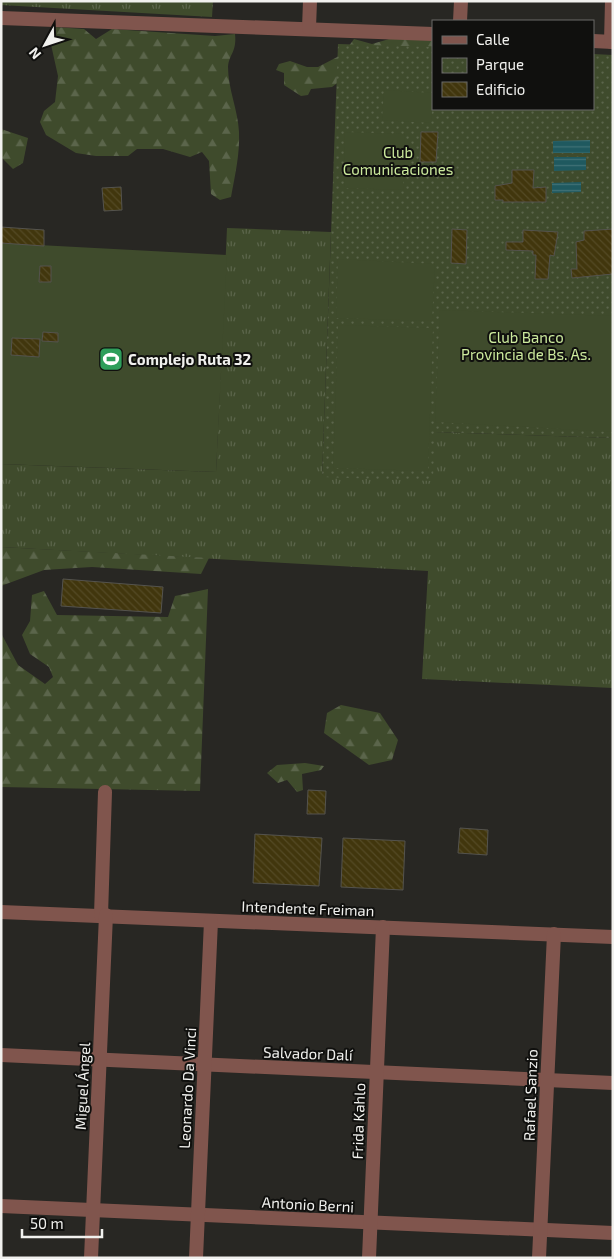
<svg xmlns="http://www.w3.org/2000/svg" width="614" height="1259" font-family="'Exo 2',sans-serif">
  <style>
    .grass { fill: url(#grass-tufts) }
    .forest { fill: url(#forest-firs) }
    .park { fill: url(#park-dots) }
    .pitch { fill: #3f4b2c }
    .water { fill: url(#water-rules) }
    .building { fill: url(#building-back-hatch); stroke: #54534e }
    .lines { fill: none; stroke-linecap: round; stroke-linejoin: round }
    .minor { stroke: #80554d; stroke-width: 14 }
    .labels { text-anchor: middle; dominant-baseline: central; stroke-width: 4; stroke-linejoin: round; paint-order: stroke }
    .park-label { font-size: 15px; fill: #ccea9d; stroke: #10100e }
    .poi-label { font-size: 15px; font-weight: bold; fill: #f1f1ee; stroke: #10100e; text-anchor: start }
    .street-label { font-size: 15px; fill: #f1f1ee; stroke: #10100e }
  </style>
  <defs>
    <pattern id="grass-tufts" width="24" height="20" patternUnits="userSpaceOnUse" patternTransform="scale(1.25)"><rect width="24" height="20" fill="#3f4b2c"/><path d="M3 7l-1-3M5 7V3M7 7l1-3M15 17l-1-3M17 17v-4M19 17l1-3" fill="none" stroke="#5b654b"/></pattern>
    <pattern id="forest-firs" width="22" height="20" patternUnits="userSpaceOnUse" patternTransform="scale(1.25)"><rect width="22" height="20" fill="#3f4b2c"/><path d="M5 1l3.5 6h-7zM16 11l3.5 6h-7z" fill="#5b654b"/></pattern>
    <pattern id="park-dots" width="8" height="8" patternUnits="userSpaceOnUse" patternTransform="scale(1.25)"><rect width="8" height="8" fill="#3f4b2c"/><path d="M2 2h.1M6 6h.1" fill="none" stroke="#5b654b" stroke-width="1.8" stroke-linecap="round"/></pattern>
    <pattern id="water-rules" width="6" height="5" patternUnits="userSpaceOnUse" patternTransform="scale(1.25)"><rect width="6" height="5" fill="#1f595f"/><path d="M0 2.5h6" fill="none" stroke="#407176"/></pattern>
    <pattern id="building-back-hatch" width="6" height="6" patternUnits="userSpaceOnUse" patternTransform="scale(1.25)"><rect width="6" height="6" fill="#41360d"/><path d="M-1 5l2 2M0 0l6 6M5-1l2 2" fill="none" stroke="#544a25"/></pattern>
  </defs>
  <rect width="100%" height="100%" fill="#282723"/>
  <g class="grass">
    <path d="M1,1H213L212,17L1,5Z"/>
    <path d="M227,228L331,232L322,477L435,432L613,438V688L422,679L428,571L1,547V464L216,472Z"/>
  </g>
  <g class="forest">
    <path d="M54,27L84,29L96,39L112,29L215,36L235,34C237,52 229,54 228,67C228,89 238,110 239,132C240,154 235,175 231,197L220,200L211,194L209,161L202,152L190,157L163,149H137L128,156H96L76,153L46,135L40,122L44,111L55,102L58,76L50,40Z"/>
    <path d="M433,33V109L481,132L340,81L332,87L311,89L308,95L301,96L284,85V73L276,70L279,64L290,61L307,67H318L343,54L354,39L372,44L403,35Z"/>
    <path d="M1,129L28,138L23,163L13,169L1,157Z"/>
    <path d="M1,547L209,558L201,574L92,567L44,570L1,586Z"/>
    <path d="M208,589L200,791L1,787V633L18,665L45,684L53,677L49,667L30,654L22,635L30,621L32,595L44,591L57,615L168,617L175,596Z"/>
    <path d="M341,705L380,713L398,740L392,760L369,765L324,733L327,713Z"/>
    <path d="M305,763L324,766L321,770L302,774L303,790L297,792L287,780L278,783L267,773L277,765Z"/>
  </g>
  <path class="park" d="M338,44L433,47V109H593V54L613,55V438L435,432L433,481L322,477Z"/>
  <g class="pitch">
    <path d="M384,90L433,93L431,123L382,120Z"/>
    <path d="M345,132L405,134L403,190L344,188Z"/>
    <path d="M1,243L227,255L216,472L1,464Z"/>
    <path d="M338,259L435,264L432,321L336,318Z"/>
    <path d="M440,310L613,316V432L435,422Z"/>
    <path d="M338,325L433,328L428,471L333,468Z"/>
  </g>
  <g class="water">
    <path d="M590,140V153H553V141Z"/>
    <path d="M554,157H586V170L554,171Z"/>
    <path d="M581,182V192L552,193V183Z"/>
  </g>
  <g class="building">
    <path d="M421,132H438L436,162H420Z"/>
    <path d="M512,170H534L533,188L546,187V202H503V200H495V186L512,183Z"/>
    <path d="M121,187L122,210L104,211L102,188Z"/>
    <path d="M1,227L44,230V246L1,243Z"/>
    <path d="M452,229L467,230L466,264L451,263Z"/>
    <path d="M613,229V274L572,278L571,269H577L576,242L584,240V231Z"/>
    <path d="M523,230L558,232L554,256L550,255L548,279H535L536,255H533V251L506,250V242H523Z"/>
    <path d="M40,266H51V282H39Z"/>
    <path d="M43,332L58,333V342L42,341Z"/>
    <path d="M12,338L40,339L39,357L11,355Z"/>
    <path d="M63,579L163,587L161,613L61,606Z"/>
    <path d="M308,790L326,791L325,814H307Z"/>
    <path d="M460,828L488,830L487,855L458,853Z"/>
    <path d="M255,834L322,838L319,886L253,883Z"/>
    <path d="M343,838L405,841L403,890L341,887Z"/>
  </g>
  <g class="lines">
    <g class="minor">
      <path d="M1,18L433,34"/>
      <path d="M460,21L461,1"/>
      <path d="M309,28L310,1"/>
      <path d="M593,41L613,42"/>
      <path d="M611,42L612,1"/>
      <path d="M1,912L613,937"/>
      <path d="M101,915L105,792"/>
      <path d="M1,1055L613,1083"/>
      <path d="M1,1206L613,1233"/>
      <path d="M91,1258L106,915"/>
      <path d="M196,1258L211,921"/>
      <path d="M369,1258L383,927"/>
      <path d="M539,1258L554,934"/>
    </g>
  </g>
  <defs>
    <g id="stadium-square" transform="scale(1.25)"><rect x="-9" y="-9" width="18" height="18" rx="4" fill="#2e9e5b" stroke="#10100e"/><path d="M0-5a6.5 5 0 1 0 0 10a6.5 5 0 1 0 0-10ZM-3.5-1.8h7v3.6h-7Z" fill="#fff"/></g>
  </defs>
  <g fill-rule="evenodd">
    <use href="#stadium-square" x="111" y="359"/>
  </g>
  <g class="labels">
    <g class="park-label">
      <text x="398" y="152">Club<tspan x="398" dy="17">Comunicaciones</tspan></text>
      <text x="526" y="337">Club Banco<tspan x="526" dy="17">Provincia de Bs. As.</tspan></text>
    </g>
    <g class="poi-label">
      <text x="128" y="359">Complejo Ruta 32</text>
    </g>
    <g class="street-label">
      <text transform="translate(308 908) rotate(2)">Intendente Freiman</text>
      <text transform="translate(308 1053) rotate(2)">Salvador Dalí</text>
      <text transform="translate(82 1086) rotate(-87)">Miguel Ángel</text>
      <text transform="translate(187 1088) rotate(-87)">Leonardo Da Vinci</text>
      <text transform="translate(530 1095) rotate(-88)">Rafael Sanzio</text>
      <text transform="translate(358 1121) rotate(-88)">Frida Kahlo</text>
      <text transform="translate(308 1204) rotate(3)">Antonio Berni</text>
    </g>
  </g>
  <rect width="614" height="1259" fill="none" stroke="#f1f1ee" stroke-width="5"/>
  <rect x="432" y="20" width="162" height="90" fill="#10100e" stroke="#6a6a68"/>
  <rect x="442" y="36" width="25" height="8" fill="#80554d" stroke="#6a6a68"/>
  <text x="476" y="45" font-size="15" fill="#f1f1ee">Calle</text>
  <rect x="442" y="58" width="25" height="15" fill="url(#park-dots)" stroke="#6a6a68"/>
  <text x="476" y="70" font-size="15" fill="#f1f1ee">Parque</text>
  <rect x="442" y="82" width="25" height="15" fill="url(#building-back-hatch)" stroke="#6a6a68"/>
  <text x="476" y="95" font-size="15" fill="#f1f1ee">Edificio</text>
  <g transform="translate(45 45) rotate(230)" stroke="#10100e" stroke-width="4" paint-order="stroke">
  <path d="M0-4L9 19L0 12L-9 19Z" fill="#f1f1ee"/>
  <text y="-8" font-size="14" font-weight="bold" text-anchor="middle" fill="#f1f1ee">N</text>
  </g>
  <path d="M22 1229v8h80v-8" fill="none" stroke="#f1f1ee" stroke-width="2.5"/>
  <text x="30" y="1229" font-size="15" fill="#f1f1ee" stroke="#10100e" stroke-width="4" paint-order="stroke">50 m</text>
</svg>
